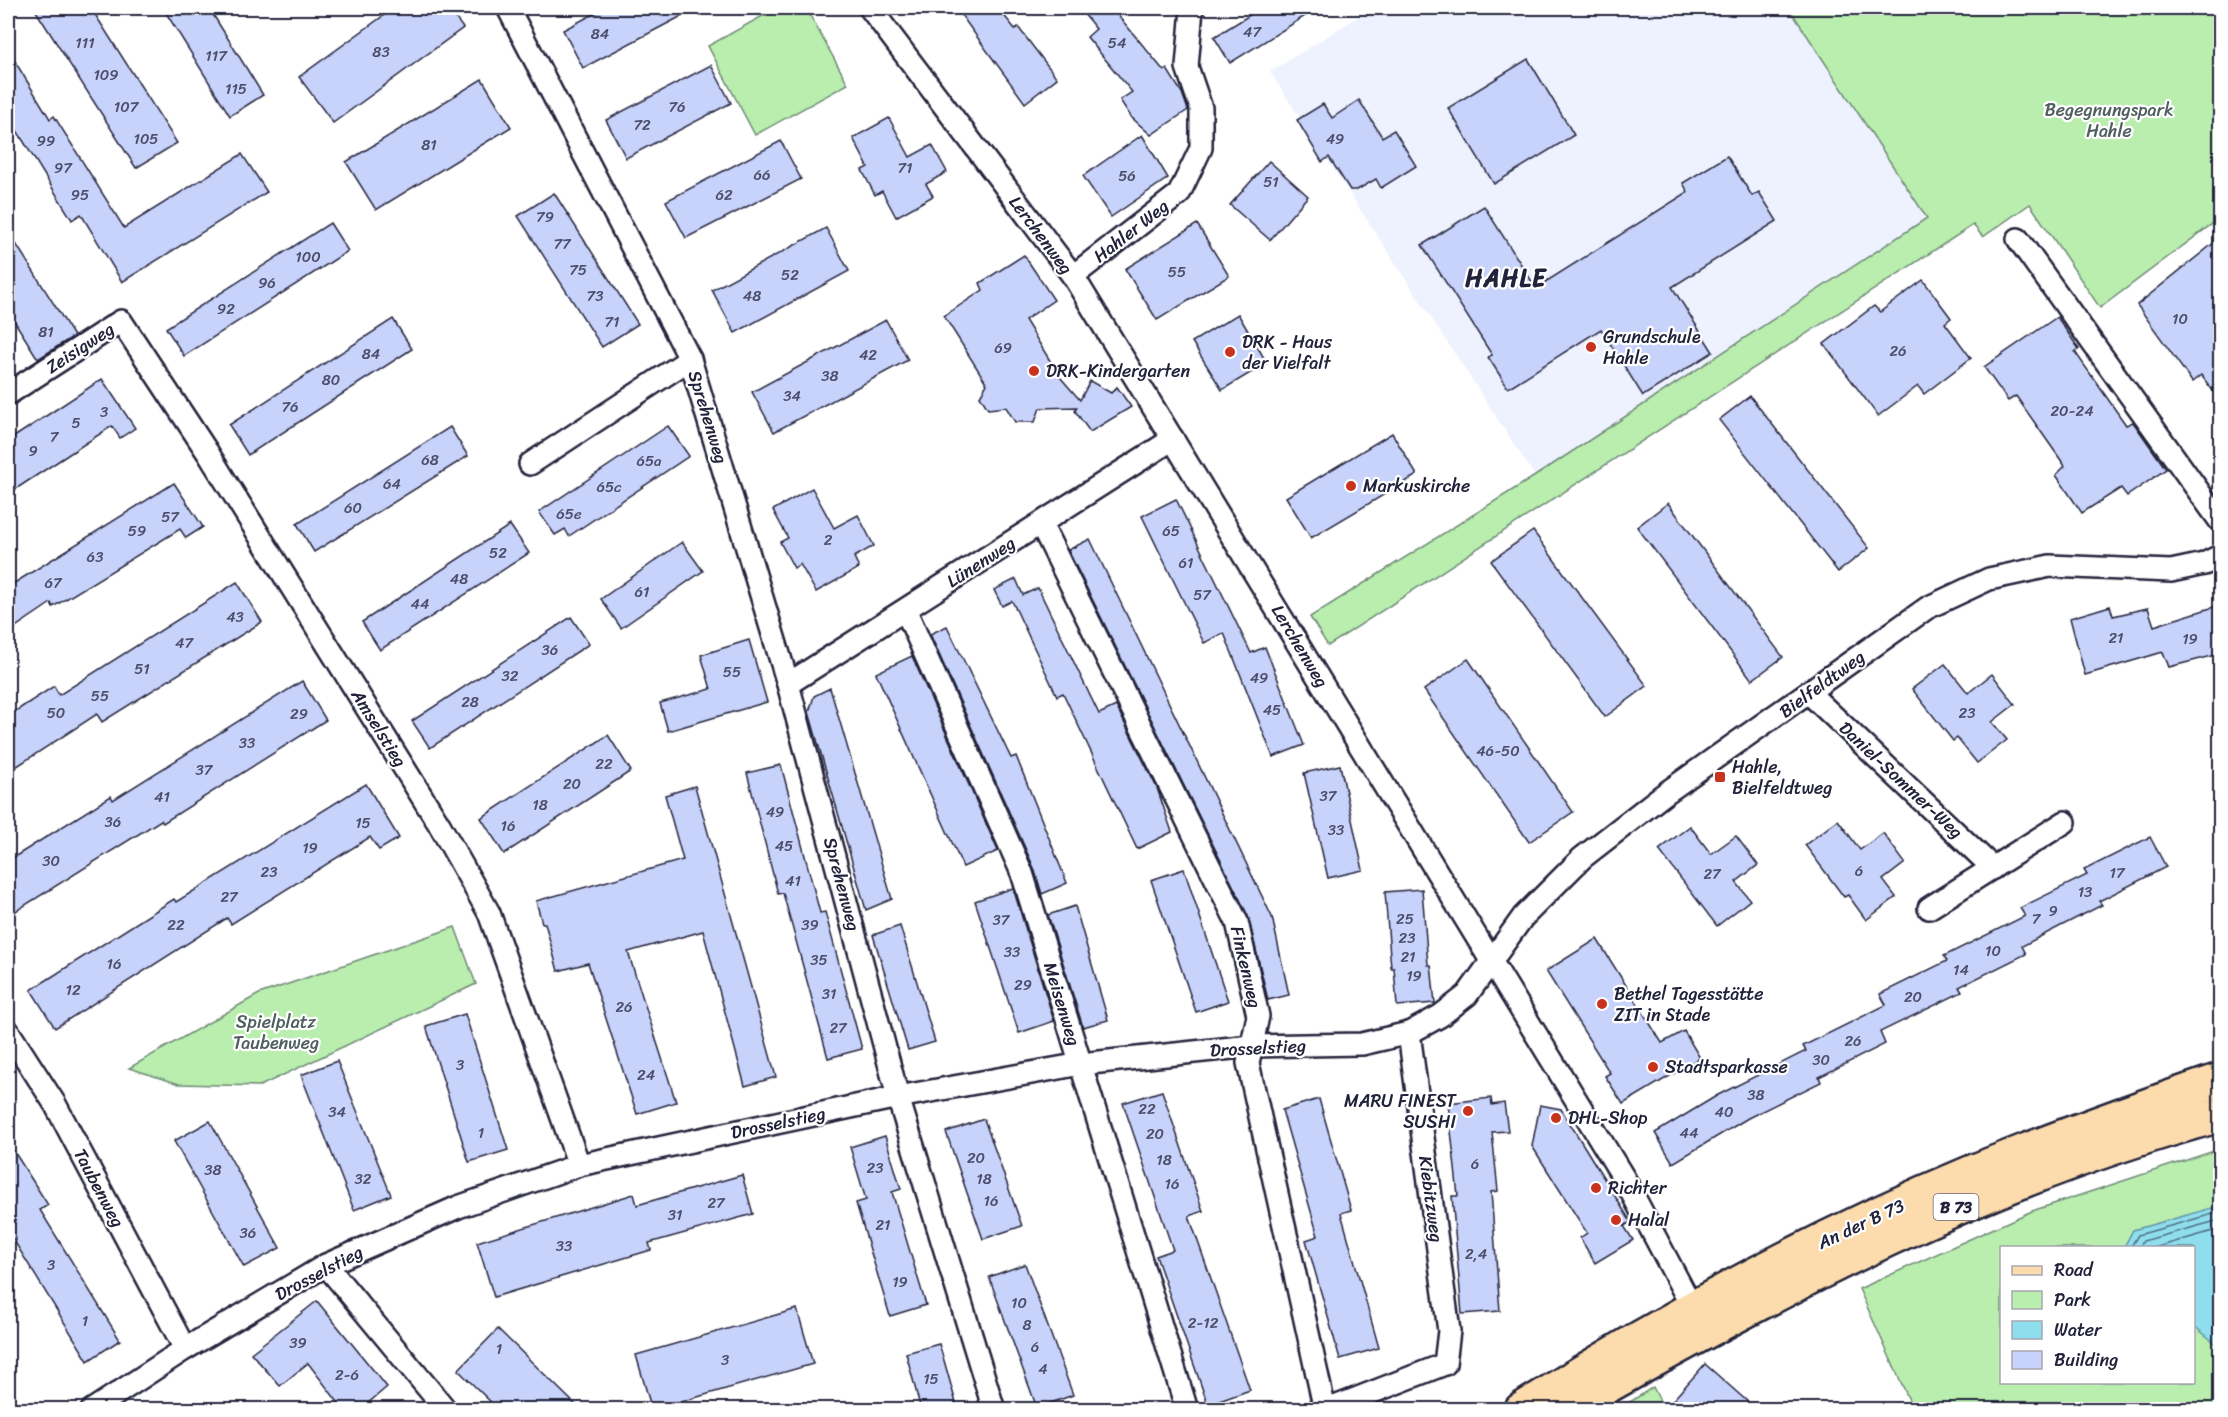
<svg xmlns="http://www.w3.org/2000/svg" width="2228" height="1417" font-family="Sriracha,sans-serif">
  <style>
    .built { fill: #eef2fe }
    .green { fill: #b9eeaf; stroke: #6e8875; stroke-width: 1.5; fill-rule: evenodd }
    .water { fill: #8fdeed; stroke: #6393a6; stroke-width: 1.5 }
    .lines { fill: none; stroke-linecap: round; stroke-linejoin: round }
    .shore { stroke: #4e6d82; stroke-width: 1.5 }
    .building { fill: #c8d3fb; stroke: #22223b; stroke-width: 1.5 }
    .street-casing { stroke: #22223b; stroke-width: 26 }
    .primary-casing { stroke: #22223b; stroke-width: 38 }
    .street { stroke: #fff; stroke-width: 21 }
    .primary { stroke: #fcdcac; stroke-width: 33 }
    .poi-dot { fill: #c8321e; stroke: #fff; stroke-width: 2 }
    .labels { text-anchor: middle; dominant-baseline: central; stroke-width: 4.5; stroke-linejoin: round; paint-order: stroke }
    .number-label { font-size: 15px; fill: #4c4e6b }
    .shield { fill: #fff; stroke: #646476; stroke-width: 1.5 }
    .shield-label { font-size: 16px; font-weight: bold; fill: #22223b }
    .park-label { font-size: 18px; fill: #4f5f5e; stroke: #fff }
    .street-label { font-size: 18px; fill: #22223b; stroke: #fff }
    .poi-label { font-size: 18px; fill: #22223b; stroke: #fff; text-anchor: start }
    .district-label { font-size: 24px; font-weight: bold; letter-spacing: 1.5px; fill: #22223b; stroke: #fff }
  </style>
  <rect width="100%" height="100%" fill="#fff"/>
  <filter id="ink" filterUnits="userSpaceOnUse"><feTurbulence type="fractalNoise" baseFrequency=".0167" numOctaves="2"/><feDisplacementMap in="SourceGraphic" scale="12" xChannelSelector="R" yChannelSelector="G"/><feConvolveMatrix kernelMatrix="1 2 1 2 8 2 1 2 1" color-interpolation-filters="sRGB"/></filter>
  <g filter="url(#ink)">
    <path class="built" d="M1372,8H1789L1928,218L1535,476L1270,72Z"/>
    <g class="green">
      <path d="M777,8H806L848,84L755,135L708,46Z"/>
      <path d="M1789,8H2220V218L2100,308L2030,204L1983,237L1973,225L1328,646L1310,617L1535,476L1927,218Z"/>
      <path d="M455,927L476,984L260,1086L179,1084L129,1068L259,994Z"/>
      <path d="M2220,1149V1409H1913L1859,1289L2032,1211ZM2002,1248H2194V1382H2002Z"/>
      <path d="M1653,1387L1664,1409H1619Z"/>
    </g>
    <path class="water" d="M2220,1206V1347L2194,1326V1248L2124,1247L2133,1230Z"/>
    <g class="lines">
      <g class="shore">
        <path d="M2130,1248L2138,1235L2220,1212"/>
        <path d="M2139,1248L2143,1241L2220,1220"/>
        <path d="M2154,1248L2220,1229"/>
      </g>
    </g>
    <g class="building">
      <path d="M34,8H91L177,143L136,168Z"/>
      <path d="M163,8H209L263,95L230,116Z"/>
      <path d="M394,8H448L463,28L333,123L299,77Z"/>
      <path d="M605,8H697L583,68L563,30Z"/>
      <path d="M956,8H998L1015,29L1018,27L1057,78L1025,103Z"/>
      <path d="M1079,8H1112L1164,71L1167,69L1182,93L1188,110L1151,135L1131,117L1120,100L1132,92L1087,37L1096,29Z"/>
      <path d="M1261,8H1318L1230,63L1214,37Z"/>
      <path d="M8,50L50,119L54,116L124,228L242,154L267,192L122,282L81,214L72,220L8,116Z"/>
      <path d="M1528,59L1574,135L1494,184L1448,108Z"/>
      <path d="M711,65L731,103L626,158L606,120Z"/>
      <path d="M482,79L511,127L376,210L346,162Z"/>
      <path d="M1359,100L1382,137L1394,130L1416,166L1381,188L1376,179L1357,190H1350L1329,157L1322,162L1297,120L1323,104L1332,118Z"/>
      <path d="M889,118L910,157L932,145L947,172L926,184L933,196L896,217L882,191L875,195L862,170L868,167L853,138Z"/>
      <path d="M1142,135L1168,178L1111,217L1083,176Z"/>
      <path d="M781,141L801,179L686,238L666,201Z"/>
      <path d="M1727,156L1752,196L1759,192L1777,221L1672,287L1713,352L1643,396L1601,329L1508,388L1488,357L1492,355L1422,245L1484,206L1536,288L1688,192L1683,183Z"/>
      <path d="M1269,161L1308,196L1270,240L1230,205Z"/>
      <path d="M554,193L638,324L602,347L518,216Z"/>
      <path d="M330,223L348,251L184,356L166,328Z"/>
      <path d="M1197,224L1229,276L1157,320L1125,269Z"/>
      <path d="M826,228L849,271L735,333L712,290Z"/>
      <path d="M8,231L74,336L38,359L8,311Z"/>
      <path d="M2220,238V400L2201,375L2192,382L2137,305Z"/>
      <path d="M1024,255L1054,300L1025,320L1060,377L1080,400L1090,381L1111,393L1117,387L1131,407L1090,432L1075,411L1077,407L1040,408L1035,422H1015L1006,407L988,409L980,396L987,384L944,316L983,290L980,283Z"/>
      <path d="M1923,280L1951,318L1945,323L1971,358L1924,394L1918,386L1878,416L1824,344L1874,306L1880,312Z"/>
      <path d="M1238,314L1267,363L1222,390L1192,342Z"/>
      <path d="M2057,317L2079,349L2075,352L2126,425L2133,422L2166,469L2127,496L2121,488L2082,513L2056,475L2065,466L2016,396L2008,401L1984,367Z"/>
      <path d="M393,319L412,349L248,455L229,425Z"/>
      <path d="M886,320L908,360L774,432L752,392Z"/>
      <path d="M102,379L135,428L120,438L112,426L8,494V441Z"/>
      <path d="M1750,396L1869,548L1838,572L1719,420Z"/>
      <path d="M668,426L689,456L569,536L565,529L555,535L539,512Z"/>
      <path d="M450,427L468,456L314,552L297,524Z"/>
      <path d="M1392,433L1417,475L1311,538L1286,497Z"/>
      <path d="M174,483L203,527L186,538L180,529L53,607L51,603L8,632V587Z"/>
      <path d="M812,488L834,528L858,515L874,546L854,557L859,568L816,592L800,564L794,568L780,542L788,538L773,510Z"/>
      <path d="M1176,499L1251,653L1265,647L1304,745L1273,757L1224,633L1204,643L1142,516Z"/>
      <path d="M1668,503L1783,657L1752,680L1637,527Z"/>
      <path d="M510,525L529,553L380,650L362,622Z"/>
      <path d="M1533,531L1647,686L1605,717L1491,561Z"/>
      <path d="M1090,539L1272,917L1289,995L1268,1000L1248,916L1068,550Z"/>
      <path d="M682,542L703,571L621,628L601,599Z"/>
      <path d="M1016,579L1023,595L1038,588L1099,714L1116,706L1157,788L1172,832L1137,849L1063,693L1057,696L1012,601L1002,606L994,590Z"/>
      <path d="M237,582L262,622L102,722L97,714L8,772V716L54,686L59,695Z"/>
      <path d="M2220,605V654L2169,667L2163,652L2085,675L2070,618L2110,606L2113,616L2148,608L2154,626Z"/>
      <path d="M571,617L589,644L430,748L412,721Z"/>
      <path d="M947,626L1011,758L1016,756L1067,883L1042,894L1034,868L930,634Z"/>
      <path d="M749,640L767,702L668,731L660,703L711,689L701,655Z"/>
      <path d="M912,656L998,851L963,867L876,673Z"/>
      <path d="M1468,659L1573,812L1529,842L1424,690Z"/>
      <path d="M1945,664L1968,693L1992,674L2015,704L1992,722L2007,740L1977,763L1957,738L1953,741L1912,689Z"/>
      <path d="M302,681L326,720L163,823L161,820L8,916V861L111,796L113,800Z"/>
      <path d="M830,688L892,899L866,910L809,712L814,696Z"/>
      <path d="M608,735L631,771L504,854L481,818Z"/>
      <path d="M781,765L820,913L825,912L862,1049L828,1058L783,893L778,894L747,773Z"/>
      <path d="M1340,765L1363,870L1328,878L1304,773Z"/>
      <path d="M366,784L399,838L379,850L370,837L231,924L227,918L55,1028L31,990L174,899L176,902Z"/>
      <path d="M695,786L776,1077L745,1086L703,931L628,952L676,1102L637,1114L588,963L558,971L545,923H542L536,901L683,860L665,795Z"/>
      <path d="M1838,820L1860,850L1883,833L1905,863L1883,880L1896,897L1866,920L1848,895L1844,897L1805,845Z"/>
      <path d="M1690,826L1711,854L1736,836L1758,865L1736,882L1750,900L1717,926L1659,850Z"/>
      <path d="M2150,837L2166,867L2099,901L2102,905L2022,946L2026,954L1959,987L1962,992L1880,1032L1885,1044L1819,1077L1821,1082L1748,1118L1673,1163L1655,1133L1718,1095L1806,1051L1803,1046L1886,1005L1880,994L1947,961L1944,956L2025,916L2020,908L2087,875L2084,870Z"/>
      <path d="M1184,869L1228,1001L1196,1012L1151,880Z"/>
      <path d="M1013,888L1054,1021L1019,1033L975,901Z"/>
      <path d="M1422,889L1428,965H1431L1435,1003L1397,1006L1394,968H1391L1385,892Z"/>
      <path d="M1075,906L1108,1020L1083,1027L1048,915Z"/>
      <path d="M900,926L935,1042L908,1050L873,935Z"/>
      <path d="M1597,939L1662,1043L1684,1031L1700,1058L1623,1104L1605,1076L1610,1073L1546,971Z"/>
      <path d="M465,1014L508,1150L469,1162L426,1026Z"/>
      <path d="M337,1061L391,1195L354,1210L301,1075Z"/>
      <path d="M1162,1091L1203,1211L1189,1216L1250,1390L1208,1405L1156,1256L1173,1250L1123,1103Z"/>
      <path d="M1491,1098L1492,1105L1504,1103L1508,1131L1492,1132L1498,1191L1491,1192L1500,1311L1462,1314L1452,1196H1458L1448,1103Z"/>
      <path d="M1319,1099L1351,1210L1341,1213L1379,1348L1340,1359L1306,1240L1318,1236L1282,1110Z"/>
      <path d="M1540,1105L1561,1109L1631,1222L1624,1226L1633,1240L1595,1263L1580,1238L1587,1233L1532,1146Z"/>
      <path d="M984,1119L1022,1226L983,1239L946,1132Z"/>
      <path d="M210,1121L280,1248L244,1267L174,1141Z"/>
      <path d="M885,1136L901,1189L892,1192L926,1305L890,1316L856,1203L866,1200L850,1147Z"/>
      <path d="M8,1142L48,1205L40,1210L120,1340L88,1361L8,1231Z"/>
      <path d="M742,1175L753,1214L649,1243L651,1250L494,1297L477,1242L634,1194L637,1205Z"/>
      <path d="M1025,1264L1073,1395L1037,1408L989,1277Z"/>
      <path d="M317,1301L387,1387L360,1410H344L308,1363L280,1386L251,1353Z"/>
      <path d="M797,1309L813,1364L652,1410L636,1355Z"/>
      <path d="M498,1329L581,1410H499L458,1370Z"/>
      <path d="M939,1344L945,1364L958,1410H921L906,1353Z"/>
      <path d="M1705,1364L1757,1410H1664Z"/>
    </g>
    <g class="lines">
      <g class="street-casing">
        <g id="street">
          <path d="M508,8L690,359L788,684L898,1097L994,1410"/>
          <path d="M870,8L1073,276L1625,1180L1693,1309"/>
          <path d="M2018,239L2220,521"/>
          <path d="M1073,276L1179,194L1201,148V108L1187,67L1192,8"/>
          <path d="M8,394L121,321L208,453L439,824L489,913L579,1165"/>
          <path d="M530,464L690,359"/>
          <path d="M1041,524L1237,922L1258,1016L1248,1063L1325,1410"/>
          <path d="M906,611L1022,873L1187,1410"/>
          <path d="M788,684L1173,439"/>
          <path d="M1809,693L1993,868"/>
          <path d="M1929,908L2065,822"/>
          <path d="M8,1031L55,1104L185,1349"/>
          <path d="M326,1265L446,1410"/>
          <path d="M92,1410L185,1349L326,1265L458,1207L579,1165L898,1097L1081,1064L1251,1046L1362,1044L1409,1033L1440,1016L1467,995L1523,917L1582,858L1663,795L1927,608L1989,579L2050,566L2171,571L2204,564L2220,556"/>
          <path d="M1327,1410L1445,1364L1449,1331L1409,1033"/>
        </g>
      </g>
      <g class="primary-casing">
        <g id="primary">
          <path d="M1521,1410C1663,1320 1814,1238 1970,1173C2052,1139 2136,1109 2220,1080"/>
          <path d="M1565,1410C1776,1290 1984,1179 2220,1115"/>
        </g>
      </g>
      <use href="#street" class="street"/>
      <use href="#primary" class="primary"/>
    </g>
  </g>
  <g class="poi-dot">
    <circle cx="1591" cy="347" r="6"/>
    <circle cx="1230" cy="352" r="6"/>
    <circle cx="1034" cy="371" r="6"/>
    <circle cx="1351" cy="486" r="6"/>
    <rect x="1714" y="771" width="12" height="12" rx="3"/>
    <circle cx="1602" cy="1004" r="6"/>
    <circle cx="1653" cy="1067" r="6"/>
    <circle cx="1468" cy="1111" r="6"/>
    <circle cx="1556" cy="1118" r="6"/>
    <circle cx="1596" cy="1188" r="6"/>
    <circle cx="1616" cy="1220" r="6"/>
  </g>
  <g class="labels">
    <g class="number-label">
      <text x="1252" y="32">47</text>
      <text x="600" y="34">84</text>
      <text x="85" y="43">111</text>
      <text x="1117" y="43">54</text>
      <text x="381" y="52">83</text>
      <text x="216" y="56">117</text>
      <text x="106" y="75">109</text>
      <text x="236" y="89">115</text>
      <text x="126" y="107">107</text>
      <text x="677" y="107">76</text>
      <text x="642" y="125">72</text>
      <text x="146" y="139">105</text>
      <text x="1335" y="139">49</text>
      <text x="46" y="141">99</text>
      <text x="429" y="145">81</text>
      <text x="63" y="168">97</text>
      <text x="905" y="168">71</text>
      <text x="762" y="175">66</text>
      <text x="1127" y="176">56</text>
      <text x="1271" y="182">51</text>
      <text x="80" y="195">95</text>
      <text x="724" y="195">62</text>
      <text x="545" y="217">79</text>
      <text x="562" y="244">77</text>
      <text x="308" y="257">100</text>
      <text x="578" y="270">75</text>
      <text x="1177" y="272">55</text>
      <text x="790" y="275">52</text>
      <text x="267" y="283">96</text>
      <text x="595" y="296">73</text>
      <text x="752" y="296">48</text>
      <text x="226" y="309">92</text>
      <text x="2180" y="319">10</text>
      <text x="612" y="322">71</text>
      <text x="46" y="332">81</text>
      <text x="1003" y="348">69</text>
      <text x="1898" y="351">26</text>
      <text x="371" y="354">84</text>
      <text x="868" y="355">42</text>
      <text x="830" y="376">38</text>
      <text x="331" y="380">80</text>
      <text x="792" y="396">34</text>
      <text x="290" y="407">76</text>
      <text x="2072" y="411">20-24</text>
      <text x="104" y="412">3</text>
      <text x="76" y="423">5</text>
      <text x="54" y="437">7</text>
      <text x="33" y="451">9</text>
      <text x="430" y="460">68</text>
      <text x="649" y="461">65a</text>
      <text x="392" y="484">64</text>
      <text x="609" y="487">65c</text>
      <text x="353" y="508">60</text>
      <text x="569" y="514">65e</text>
      <text x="170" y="517">57</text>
      <text x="137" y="531">59</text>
      <text x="1171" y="531">65</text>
      <text x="828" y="540">2</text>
      <text x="498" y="553">52</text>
      <text x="95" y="557">63</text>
      <text x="1186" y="563">61</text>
      <text x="459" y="579">48</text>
      <text x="53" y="583">67</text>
      <text x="642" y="592">61</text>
      <text x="1202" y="595">57</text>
      <text x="420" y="604">44</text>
      <text x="235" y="617">43</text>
      <text x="2116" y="638">21</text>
      <text x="2190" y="639">19</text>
      <text x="184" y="643">47</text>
      <text x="550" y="650">36</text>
      <text x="142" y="669">51</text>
      <text x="732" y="672">55</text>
      <text x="510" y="676">32</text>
      <text x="1259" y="678">49</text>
      <text x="100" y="696">55</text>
      <text x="470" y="702">28</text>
      <text x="1272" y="710">45</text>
      <text x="56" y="713">50</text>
      <text x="1967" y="713">23</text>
      <text x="299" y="714">29</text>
      <text x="247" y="743">33</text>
      <text x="1498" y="751">46-50</text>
      <text x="604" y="764">22</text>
      <text x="204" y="770">37</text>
      <text x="572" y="784">20</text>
      <text x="1328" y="796">37</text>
      <text x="162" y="797">41</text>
      <text x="540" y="805">18</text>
      <text x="775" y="812">49</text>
      <text x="113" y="822">36</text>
      <text x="363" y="823">15</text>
      <text x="508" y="826">16</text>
      <text x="1336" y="830">33</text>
      <text x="784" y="846">45</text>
      <text x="310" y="848">19</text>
      <text x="51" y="861">30</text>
      <text x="1859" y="871">6</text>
      <text x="269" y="872">23</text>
      <text x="2117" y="873">17</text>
      <text x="1712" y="874">27</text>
      <text x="793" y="881">41</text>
      <text x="2085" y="892">13</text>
      <text x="229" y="897">27</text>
      <text x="2053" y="911">9</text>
      <text x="1405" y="919">25</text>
      <text x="2036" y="919">7</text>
      <text x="1001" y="920">37</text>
      <text x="176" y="925">22</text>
      <text x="810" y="925">39</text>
      <text x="1407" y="938">23</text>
      <text x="1993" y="951">10</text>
      <text x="1012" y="952">33</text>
      <text x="1408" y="957">21</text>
      <text x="819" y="960">35</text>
      <text x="114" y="964">16</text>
      <text x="1961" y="970">14</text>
      <text x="1414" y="976">19</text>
      <text x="1023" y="985">29</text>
      <text x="73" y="990">12</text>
      <text x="829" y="994">31</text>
      <text x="1913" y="997">20</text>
      <text x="624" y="1007">26</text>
      <text x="838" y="1028">27</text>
      <text x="1853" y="1041">26</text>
      <text x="1821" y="1060">30</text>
      <text x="460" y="1065">3</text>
      <text x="646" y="1075">24</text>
      <text x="1756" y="1095">38</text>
      <text x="1147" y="1109">22</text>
      <text x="337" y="1112">34</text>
      <text x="1724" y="1112">40</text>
      <text x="481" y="1133">1</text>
      <text x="1689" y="1133">44</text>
      <text x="1155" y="1134">20</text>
      <text x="976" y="1158">20</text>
      <text x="1164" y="1160">18</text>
      <text x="1475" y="1164">6</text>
      <text x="875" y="1168">23</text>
      <text x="213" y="1170">38</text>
      <text x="363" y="1179">32</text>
      <text x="984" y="1179">18</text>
      <text x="1172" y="1184">16</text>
      <text x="991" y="1201">16</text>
      <text x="716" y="1203">27</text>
      <text x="675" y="1215">31</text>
      <text x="883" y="1225">21</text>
      <text x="248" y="1233">36</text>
      <text x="564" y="1246">33</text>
      <text x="1476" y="1254">2,4</text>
      <text x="51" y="1265">3</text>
      <text x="900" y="1282">19</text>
      <text x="1019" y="1303">10</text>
      <text x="85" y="1321">1</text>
      <text x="1203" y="1323">2-12</text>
      <text x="1027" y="1325">8</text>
      <text x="298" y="1343">39</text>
      <text x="1035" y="1347">6</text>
      <text x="499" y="1349">1</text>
      <text x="725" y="1360">3</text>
      <text x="1043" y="1369">4</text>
      <text x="347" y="1375">2-6</text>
      <text x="931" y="1379">15</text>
    </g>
    <rect class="shield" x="1933.5" y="1194" width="45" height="26" rx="4.5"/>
    <g class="shield-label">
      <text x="1956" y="1207">B 73</text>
    </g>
    <g class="park-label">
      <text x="2109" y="110">Begegnungspark<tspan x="2109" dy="21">Hahle</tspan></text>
      <text x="276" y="1022">Spielplatz<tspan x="276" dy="21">Taubenweg</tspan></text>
    </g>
    <g class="street-label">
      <text transform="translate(1131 231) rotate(-38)">Hahler Weg</text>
      <text transform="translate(1041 235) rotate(53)">Lerchenweg</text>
      <text transform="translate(80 348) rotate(-33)">Zeisigweg</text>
      <text transform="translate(708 417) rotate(73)">Sprehenweg</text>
      <text transform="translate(981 562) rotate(-33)">Lünenweg</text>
      <text transform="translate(1300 646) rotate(59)">Lerchenweg</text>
      <text transform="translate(1822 684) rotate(-36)">Bielfeldtweg</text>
      <text transform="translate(379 728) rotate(58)">Amselstieg</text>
      <text transform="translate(1901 780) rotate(43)">Daniel-Sommer-Weg</text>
      <text transform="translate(842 884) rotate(75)">Sprehenweg</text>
      <text transform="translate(1246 967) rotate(77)">Finkenweg</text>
      <text transform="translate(1062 1004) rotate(73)">Meisenweg</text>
      <text transform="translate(1258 1048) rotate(-3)">Drosselstieg</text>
      <text transform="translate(778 1123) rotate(-12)">Drosselstieg</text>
      <text transform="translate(99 1188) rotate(62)">Taubenweg</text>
      <text transform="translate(1431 1199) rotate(82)">Kiebitzweg</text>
      <text transform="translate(1861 1224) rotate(-25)">An der B 73</text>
      <text transform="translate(319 1273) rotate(-28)">Drosselstieg</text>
    </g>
    <g class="poi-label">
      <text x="1603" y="337">Grundschule<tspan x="1603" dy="21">Hahle</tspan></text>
      <text x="1242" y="342">DRK - Haus<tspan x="1242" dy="21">der Vielfalt</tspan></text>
      <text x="1046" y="371">DRK-Kindergarten</text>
      <text x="1363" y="486">Markuskirche</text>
      <text x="1732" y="767">Hahle,<tspan x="1732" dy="21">Bielfeldtweg</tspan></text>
      <text x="1614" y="994">Bethel Tagesstätte<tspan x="1614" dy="21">ZIT in Stade</tspan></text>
      <text x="1665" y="1067">Stadtsparkasse</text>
      <text x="1456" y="1101" text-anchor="end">MARU FINEST<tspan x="1456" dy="21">SUSHI</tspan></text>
      <text x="1568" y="1118">DHL-Shop</text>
      <text x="1608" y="1188">Richter</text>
      <text x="1628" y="1220">Halal</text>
    </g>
    <g class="district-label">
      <text x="1506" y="278">HAHLE</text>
    </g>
  </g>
  <rect width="2228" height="1417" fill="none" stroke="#fff" stroke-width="30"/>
  <rect x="15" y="15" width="2198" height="1387" fill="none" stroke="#22223b" stroke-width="2" filter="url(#ink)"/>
  <rect x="2000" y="1246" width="195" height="138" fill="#ffffff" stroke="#a7a7b1" stroke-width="1.5"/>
  <rect x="2012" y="1266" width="30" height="9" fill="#fcdcac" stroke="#a7a7b1" stroke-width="1.5"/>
  <text x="2054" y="1276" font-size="18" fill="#22223b">Road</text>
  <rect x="2012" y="1291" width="30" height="18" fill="#b9eeaf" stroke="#a7a7b1" stroke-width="1.5"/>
  <text x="2054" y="1306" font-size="18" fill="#22223b">Park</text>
  <rect x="2012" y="1321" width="30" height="18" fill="#8fdeed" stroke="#a7a7b1" stroke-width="1.5"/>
  <text x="2054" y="1336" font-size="18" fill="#22223b">Water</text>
  <rect x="2012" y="1351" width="30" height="18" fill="#c8d3fb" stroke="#a7a7b1" stroke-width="1.5"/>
  <text x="2054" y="1366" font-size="18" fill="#22223b">Building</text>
</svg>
